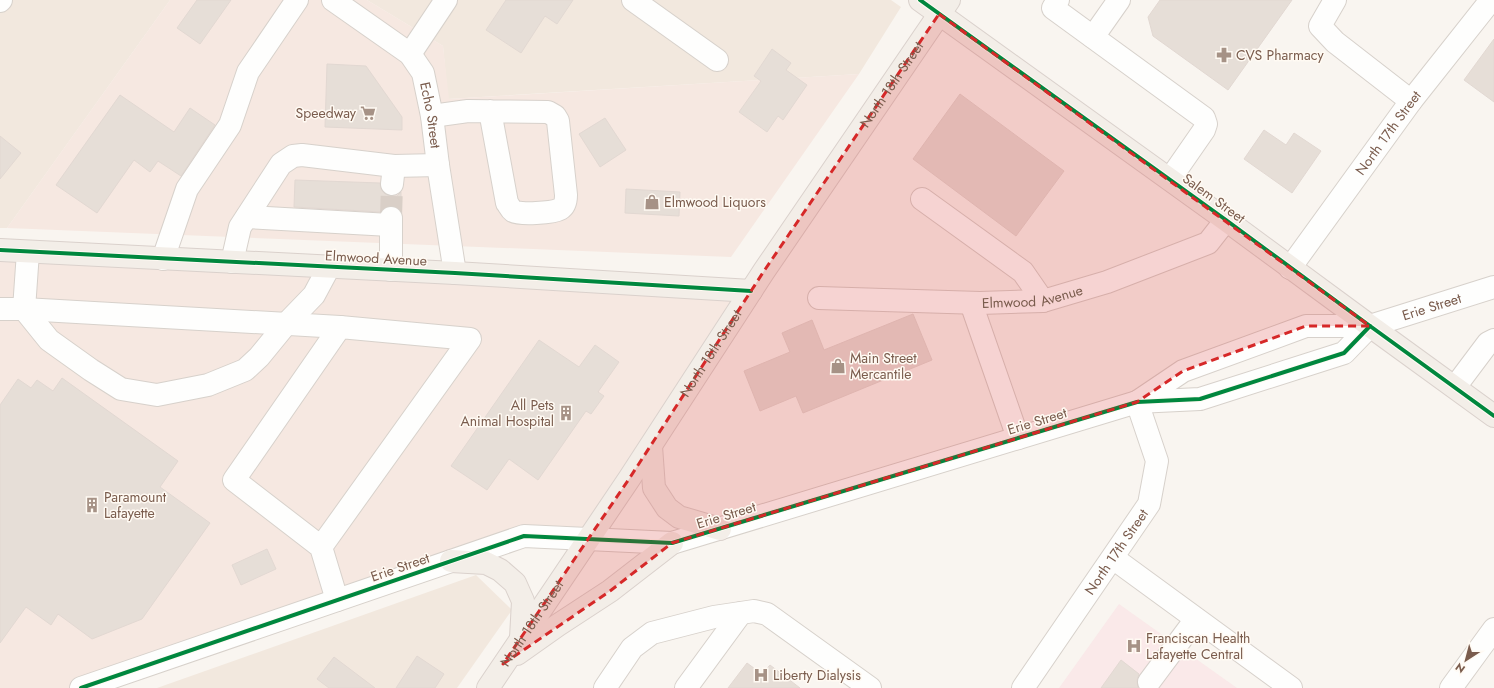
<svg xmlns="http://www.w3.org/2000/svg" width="1494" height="688" font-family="Jost,sans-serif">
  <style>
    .residential { fill: #f2e8de }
    .commercial { fill: #f6e8e1 }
    .medical { fill: #fae9e9 }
    .building { fill: #e6ded7; stroke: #e2d8d2 }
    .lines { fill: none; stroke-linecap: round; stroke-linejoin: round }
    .minor-tunnel { stroke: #d9cfc7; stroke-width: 22; stroke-dasharray: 22 11; stroke-linecap: butt }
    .minor-casing { stroke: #d7d1cb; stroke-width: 24 }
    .major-casing { stroke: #dad1cc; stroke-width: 24 }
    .minor { stroke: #fefefd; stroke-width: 22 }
    .major { stroke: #f3eee8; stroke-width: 22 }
    .cycleway-casing { stroke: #fffaf3; stroke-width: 6 }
    .cycleway { stroke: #00873e; stroke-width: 4 }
    .marked { fill: #d62828; fill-opacity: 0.2; stroke: #d62828; stroke-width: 3; stroke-dasharray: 8 5; stroke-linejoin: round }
    .labels { text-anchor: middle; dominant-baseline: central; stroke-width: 3; stroke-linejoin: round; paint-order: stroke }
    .poi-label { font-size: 14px; fill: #7a5c4d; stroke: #fffaf3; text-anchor: start }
    .street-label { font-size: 14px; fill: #7a5c4d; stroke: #fffaf3 }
  </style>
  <rect width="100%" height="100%" fill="#f9f5f0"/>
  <g class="residential">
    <path d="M0,0H170L7,228H0Z"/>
    <path d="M367,0H891L901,7L859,74L448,99L443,46Z"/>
    <path d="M476,575L512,610L457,688H157Z"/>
  </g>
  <g class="commercial">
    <path d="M170,0H367L443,46L449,99L859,74L731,257L7,228Z"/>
    <path d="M0,250L751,291L588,540L524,536L81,688H0Z"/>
  </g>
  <path class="medical" d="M1119,604L1237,688H1059Z"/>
  <g class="building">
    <path d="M197,0H231L200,44L177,28Z"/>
    <path d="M506,0H573L557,24L545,16L521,53L486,30Z"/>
    <path d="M1160,0H1292L1228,90L1153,36L1148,17Z"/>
    <path d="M1494,39V102L1464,80Z"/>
    <path d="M772,49L791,63L786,70L807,85L783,120L778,116L767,132L739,112L761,81L754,76Z"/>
    <path d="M327,64L366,66L402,117V130L325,127Z"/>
    <path d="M960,94L1064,171L1016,236L913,159Z"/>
    <path d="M120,95L174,132L190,108L215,125L181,176L158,161L150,172L134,160L97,213L56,185Z"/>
    <path d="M605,118L626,150L600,167L579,134Z"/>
    <path d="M1264,130L1286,145L1294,133L1321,151L1292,193L1244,159Z"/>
    <path d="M0,136L21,153L0,179Z"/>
    <path d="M295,180L380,183L381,189L385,194L391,196H397L401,192V210L397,207L391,206L385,207L380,212L294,207Z"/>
    <path d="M626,189L680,192L679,216L625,213Z"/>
    <path d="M913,314L932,360L803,413L796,396L760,411L744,371L790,352L782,333L812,320L824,350Z"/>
    <path d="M539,340L579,367L595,345L619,362L598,392L604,396L591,414L586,411L538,480L509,459L487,490L451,466Z"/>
    <path d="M62,378L178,461L160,487L210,523L142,619L92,639L58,614L51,625L26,607L0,643V405L18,379L31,388L37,380L53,391Z"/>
    <path d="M267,549L276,569L241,585L232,565Z"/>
    <path d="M417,656L444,674L435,688H396Z"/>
    <path d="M334,657L375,688H329L317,679Z"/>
    <path d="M1121,660L1139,674L1137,681L1138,688H1101Z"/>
    <path d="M747,663L762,674L770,665L800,688H728Z"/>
  </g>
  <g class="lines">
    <path class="minor-tunnel" d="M391,218L392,184"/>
    <g class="minor-casing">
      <g id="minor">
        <path id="s1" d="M333,0L410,54L423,73L432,116L438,165L455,273"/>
        <path d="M633,0L717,60"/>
        <path d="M1058,0L1053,8L1204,118L1206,124L1204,130L1170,179"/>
        <path d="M1335,0L1320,26L1335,42L1411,101"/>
        <path d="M0,1L1,0"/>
        <path d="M1093,37L1119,0"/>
        <path d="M410,54L446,0"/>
        <path d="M432,116L468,111L548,112L555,116L558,121L566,195C566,201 565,206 560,209C553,213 519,215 513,211C510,209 509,205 507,203L490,111"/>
        <path d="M392,184L394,166"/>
        <path d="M922,199L1023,272L1043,301"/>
        <path d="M247,217L390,225"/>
        <path d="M391,218V270"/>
        <path d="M163,259L187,189L230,125L248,72L297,0"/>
        <path d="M232,262L240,227L281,164L293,156L302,155L394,166L438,165"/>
        <path id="s2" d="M1290,268L1411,101L1491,0"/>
        <path id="s3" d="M819,298L980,303L1043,301L1107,282L1208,243L1226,220"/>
        <path d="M971,303L1018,438"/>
        <path d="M0,309H24L28,252"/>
        <path d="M24,309L49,340L91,370L121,389L157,395L208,385L245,370L259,357L286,324L314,295L329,267"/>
        <path d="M24,309L340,327"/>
        <path d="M1455,387L1488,343L1494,340"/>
        <path id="s4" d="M1137,402L1183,371L1306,326H1370L1494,287"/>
        <path d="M321,547L234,480L340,327L470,339L321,547L337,600"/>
        <path d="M1113,558L1291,688"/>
        <path d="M1149,682L1196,619"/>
        <path d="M81,688L524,536L672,543L1137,402L1200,399L1344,353L1370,326"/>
        <path d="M605,688L632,648L652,633L714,617L754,611L767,614L870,688"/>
        <path d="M686,688L741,613"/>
        <path id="s5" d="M1023,688L1149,504L1157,461L1137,402"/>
        <path d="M1451,688L1494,629"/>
      </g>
    </g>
    <g class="major-casing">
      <g id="major">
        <path d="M920,0L1226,220L1370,326L1494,416"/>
        <path d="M0,250L455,273L751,291"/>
        <path d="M651,446L654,488L667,508L679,517L720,529"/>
        <path d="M451,561L486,563L500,570L515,583L523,601L521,638"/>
        <path d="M517,654L558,625L610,591L672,543"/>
        <path id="s6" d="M488,688L629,479L764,271L949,0"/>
      </g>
    </g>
    <use href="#minor" class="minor"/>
    <use href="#major" class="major"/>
    <g class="cycleway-casing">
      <g id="cycleway">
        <path d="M920,0L1226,220L1370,326L1494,416"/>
        <path d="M0,250L455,273L751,291"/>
        <path d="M81,688L524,536L672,543L1137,402L1200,399L1344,353L1370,326"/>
      </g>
    </g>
    <use href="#cycleway" class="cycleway"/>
  </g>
  <path class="marked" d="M939,14L1370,326H1306L1183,371L1137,402L672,543L610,591L503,664L629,479L764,271Z"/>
  <defs>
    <g id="pharmacy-bare" transform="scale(1.2)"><path d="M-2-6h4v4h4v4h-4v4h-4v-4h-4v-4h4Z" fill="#a69286" stroke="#fffaf3" stroke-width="2.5" paint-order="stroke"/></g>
    <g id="supermarket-bare" transform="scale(1.2)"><path d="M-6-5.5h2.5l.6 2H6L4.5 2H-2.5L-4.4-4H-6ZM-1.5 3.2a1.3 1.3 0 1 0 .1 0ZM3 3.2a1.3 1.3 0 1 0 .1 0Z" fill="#a69286" stroke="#fffaf3" stroke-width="2.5" paint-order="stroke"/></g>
    <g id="shop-bare" transform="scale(1.2)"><path d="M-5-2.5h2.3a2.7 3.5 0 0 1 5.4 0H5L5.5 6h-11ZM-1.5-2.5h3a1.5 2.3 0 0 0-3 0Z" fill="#a69286" stroke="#fffaf3" stroke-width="2.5" paint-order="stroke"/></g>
    <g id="building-bare" transform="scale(1.2)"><path d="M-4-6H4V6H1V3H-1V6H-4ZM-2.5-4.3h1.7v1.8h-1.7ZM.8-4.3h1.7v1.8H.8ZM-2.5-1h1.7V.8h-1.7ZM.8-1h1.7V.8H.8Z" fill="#a69286" stroke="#fffaf3" stroke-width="2.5" paint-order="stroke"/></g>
    <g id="hospital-bare" transform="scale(1.2)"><path d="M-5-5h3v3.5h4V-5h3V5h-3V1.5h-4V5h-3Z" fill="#a69286" stroke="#fffaf3" stroke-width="2.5" paint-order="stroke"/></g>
  </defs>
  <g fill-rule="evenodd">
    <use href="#pharmacy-bare" x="1224" y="55"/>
    <use href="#supermarket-bare" x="368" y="113"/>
    <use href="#shop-bare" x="652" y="202"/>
    <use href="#shop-bare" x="838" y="366"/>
    <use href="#building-bare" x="566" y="413"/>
    <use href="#building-bare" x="92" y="505"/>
    <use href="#hospital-bare" x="1134" y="646"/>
    <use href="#hospital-bare" x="761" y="675"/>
  </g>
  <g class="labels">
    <g class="poi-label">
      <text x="1236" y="55">CVS Pharmacy</text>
      <text x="356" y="113" text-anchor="end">Speedway</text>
      <text x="664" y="202">Elmwood Liquors</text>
      <text x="850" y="358">Main Street<tspan x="850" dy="16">Mercantile</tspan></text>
      <text x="554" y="405" text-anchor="end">All Pets<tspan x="554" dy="16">Animal Hospital</tspan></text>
      <text x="104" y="497">Paramount<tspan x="104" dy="16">Lafayette</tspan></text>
      <text x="1146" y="638">Franciscan Health<tspan x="1146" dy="16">Lafayette Central</tspan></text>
      <text x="773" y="675">Liberty Dialysis</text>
    </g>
    <g class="street-label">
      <text stroke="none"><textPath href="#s6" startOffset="726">North 18th Street</textPath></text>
      <text stroke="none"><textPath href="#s1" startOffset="160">Echo Street</textPath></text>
      <text stroke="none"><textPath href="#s2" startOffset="167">North 17th Street</textPath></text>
      <text transform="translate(1214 198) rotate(36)">Salem Street</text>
      <text transform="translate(376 258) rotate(3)">Elmwood Avenue</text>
      <text stroke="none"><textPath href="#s3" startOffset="214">Elmwood Avenue</textPath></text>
      <text stroke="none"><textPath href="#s4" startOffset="315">Erie Street</textPath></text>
      <text stroke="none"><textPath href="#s6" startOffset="402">North 18th Street</textPath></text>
      <text transform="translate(1037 421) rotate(-17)">Erie Street</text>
      <text transform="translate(726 515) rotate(-17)">Erie Street</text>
      <text stroke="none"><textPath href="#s5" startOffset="165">North 17th Street</textPath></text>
      <text transform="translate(400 567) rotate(-19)">Erie Street</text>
      <text stroke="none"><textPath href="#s6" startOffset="78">North 18th Street</textPath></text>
    </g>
  </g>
  <g transform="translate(1466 660) rotate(216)" stroke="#fffaf3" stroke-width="3" paint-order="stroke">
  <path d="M0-3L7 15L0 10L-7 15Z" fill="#7a5c4d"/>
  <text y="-6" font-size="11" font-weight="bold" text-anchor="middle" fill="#7a5c4d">N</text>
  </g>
</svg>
